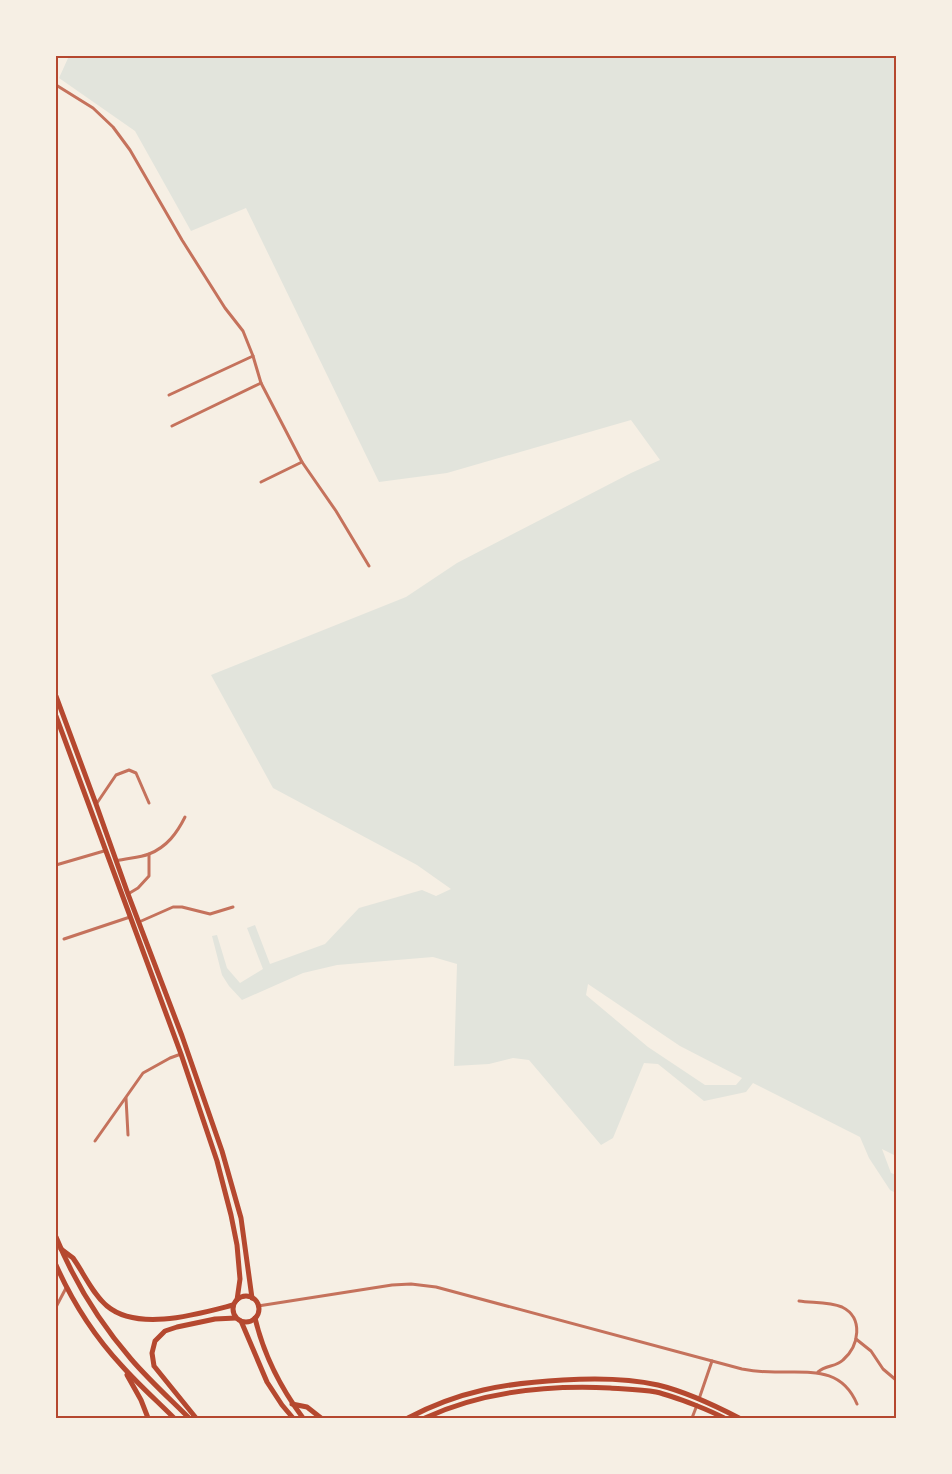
<svg xmlns="http://www.w3.org/2000/svg" width="952" height="1474" font-family="Lato,sans-serif">
  <style>
    .green { fill: #e2e4dc; fill-rule: evenodd }
    .lines { fill: none; stroke-linecap: round; stroke-linejoin: round }
    .minor { stroke: #c5725c; stroke-width: 3 }
    .primary { stroke: #b5482f; stroke-width: 5 }
    .trunk { stroke: #b5482f; stroke-width: 5 }
    .neatline { fill: none; stroke: #b5482f; stroke-width: 2 }
  </style>
  <rect width="100%" height="100%" fill="#f6efe4"/>
  <path class="green" d="M69,56H896V1156L882,1149L891,1173L896,1175V1193L890,1190L869,1158L860,1137L753,1083L746,1092L704,1101L658,1064L644,1063L613,1138L601,1145L529,1060L513,1058L489,1064L454,1066L457,964L433,957L337,965L303,973L242,1000L229,986L222,975L212,936L217,935L227,968L240,983L263,969L247,928L255,925L270,964L325,944L359,908L422,890L436,896L451,889L417,865L273,788L211,675L406,597L457,563L631,473L660,460L631,420L447,473L379,482L246,208L191,231L135,131L59,78ZM588,984L680,1046L742,1078L736,1085H705L648,1047L586,995Z"/>
  <g class="lines">
    <g class="minor">
      <path d="M56,85L93,108L113,127L130,150L182,240L225,308L243,331L253,356L261,383L302,462L336,511L369,566"/>
      <path d="M169,395L253,356"/>
      <path d="M172,426L261,383"/>
      <path d="M261,482L302,462"/>
      <path d="M97,803L116,775L129,770L136,773L149,803"/>
      <path d="M116,861C127,858 139,858 149,854C167,847 177,833 185,817"/>
      <path d="M56,865L104,851"/>
      <path d="M128,894L138,888L149,876V854"/>
      <path d="M139,922L173,907H182L210,914L233,907"/>
      <path d="M64,939L130,917"/>
      <path d="M126,1098L128,1135"/>
      <path d="M95,1141L143,1073L170,1058L181,1054"/>
      <path d="M799,1301C812,1303 829,1302 842,1307C864,1318 859,1346 843,1360C836,1367 826,1365 818,1372"/>
      <path d="M258,1306L392,1285L411,1284L436,1287L742,1369C753,1371 764,1372 775,1372C809,1373 841,1366 857,1404"/>
      <path d="M56,1307L66,1288"/>
      <path d="M856,1339L871,1351L883,1369L896,1380"/>
      <path d="M699,1399L712,1361"/>
      <path d="M692,1418L697,1405"/>
    </g>
    <g class="primary">
      <path d="M56,696L96,804L128,894L182,1036L222,1151L241,1218L252,1298"/>
      <path d="M56,716L181,1054L217,1161L231,1215L237,1245L240,1279L237,1300"/>
      <path d="M61,1249L73,1258L77,1264C86,1278 94,1295 107,1306C138,1332 198,1314 233,1305"/>
      <circle cx="246" cy="1309" r="13"/>
      <path d="M255,1318C264,1356 280,1387 303,1418"/>
      <path d="M241,1321L267,1382L282,1405L293,1418"/>
      <path d="M196,1418L154,1366L152,1353L155,1341L165,1331L177,1327L215,1319L236,1318"/>
    </g>
    <g class="trunk">
      <path d="M56,1237C74,1281 100,1323 131,1359C149,1380 170,1399 189,1418"/>
      <path d="M56,1265C72,1301 95,1337 122,1366C138,1384 157,1401 174,1418"/>
      <path d="M127,1375L141,1400L148,1418"/>
      <path d="M292,1404L307,1407L321,1418"/>
      <path d="M408,1418C459,1391 506,1383 563,1380C595,1378 627,1378 658,1385C687,1392 714,1405 739,1418"/>
      <path d="M425,1418C483,1391 547,1385 610,1388C625,1389 641,1389 656,1392C669,1395 682,1400 695,1405C705,1409 715,1413 724,1418"/>
    </g>
  </g>
  <rect width="952" height="1474" fill="none" stroke="#f6efe4" stroke-width="114"/>
  <rect x="57" y="57" width="838" height="1360" class="neatline"/>
</svg>
